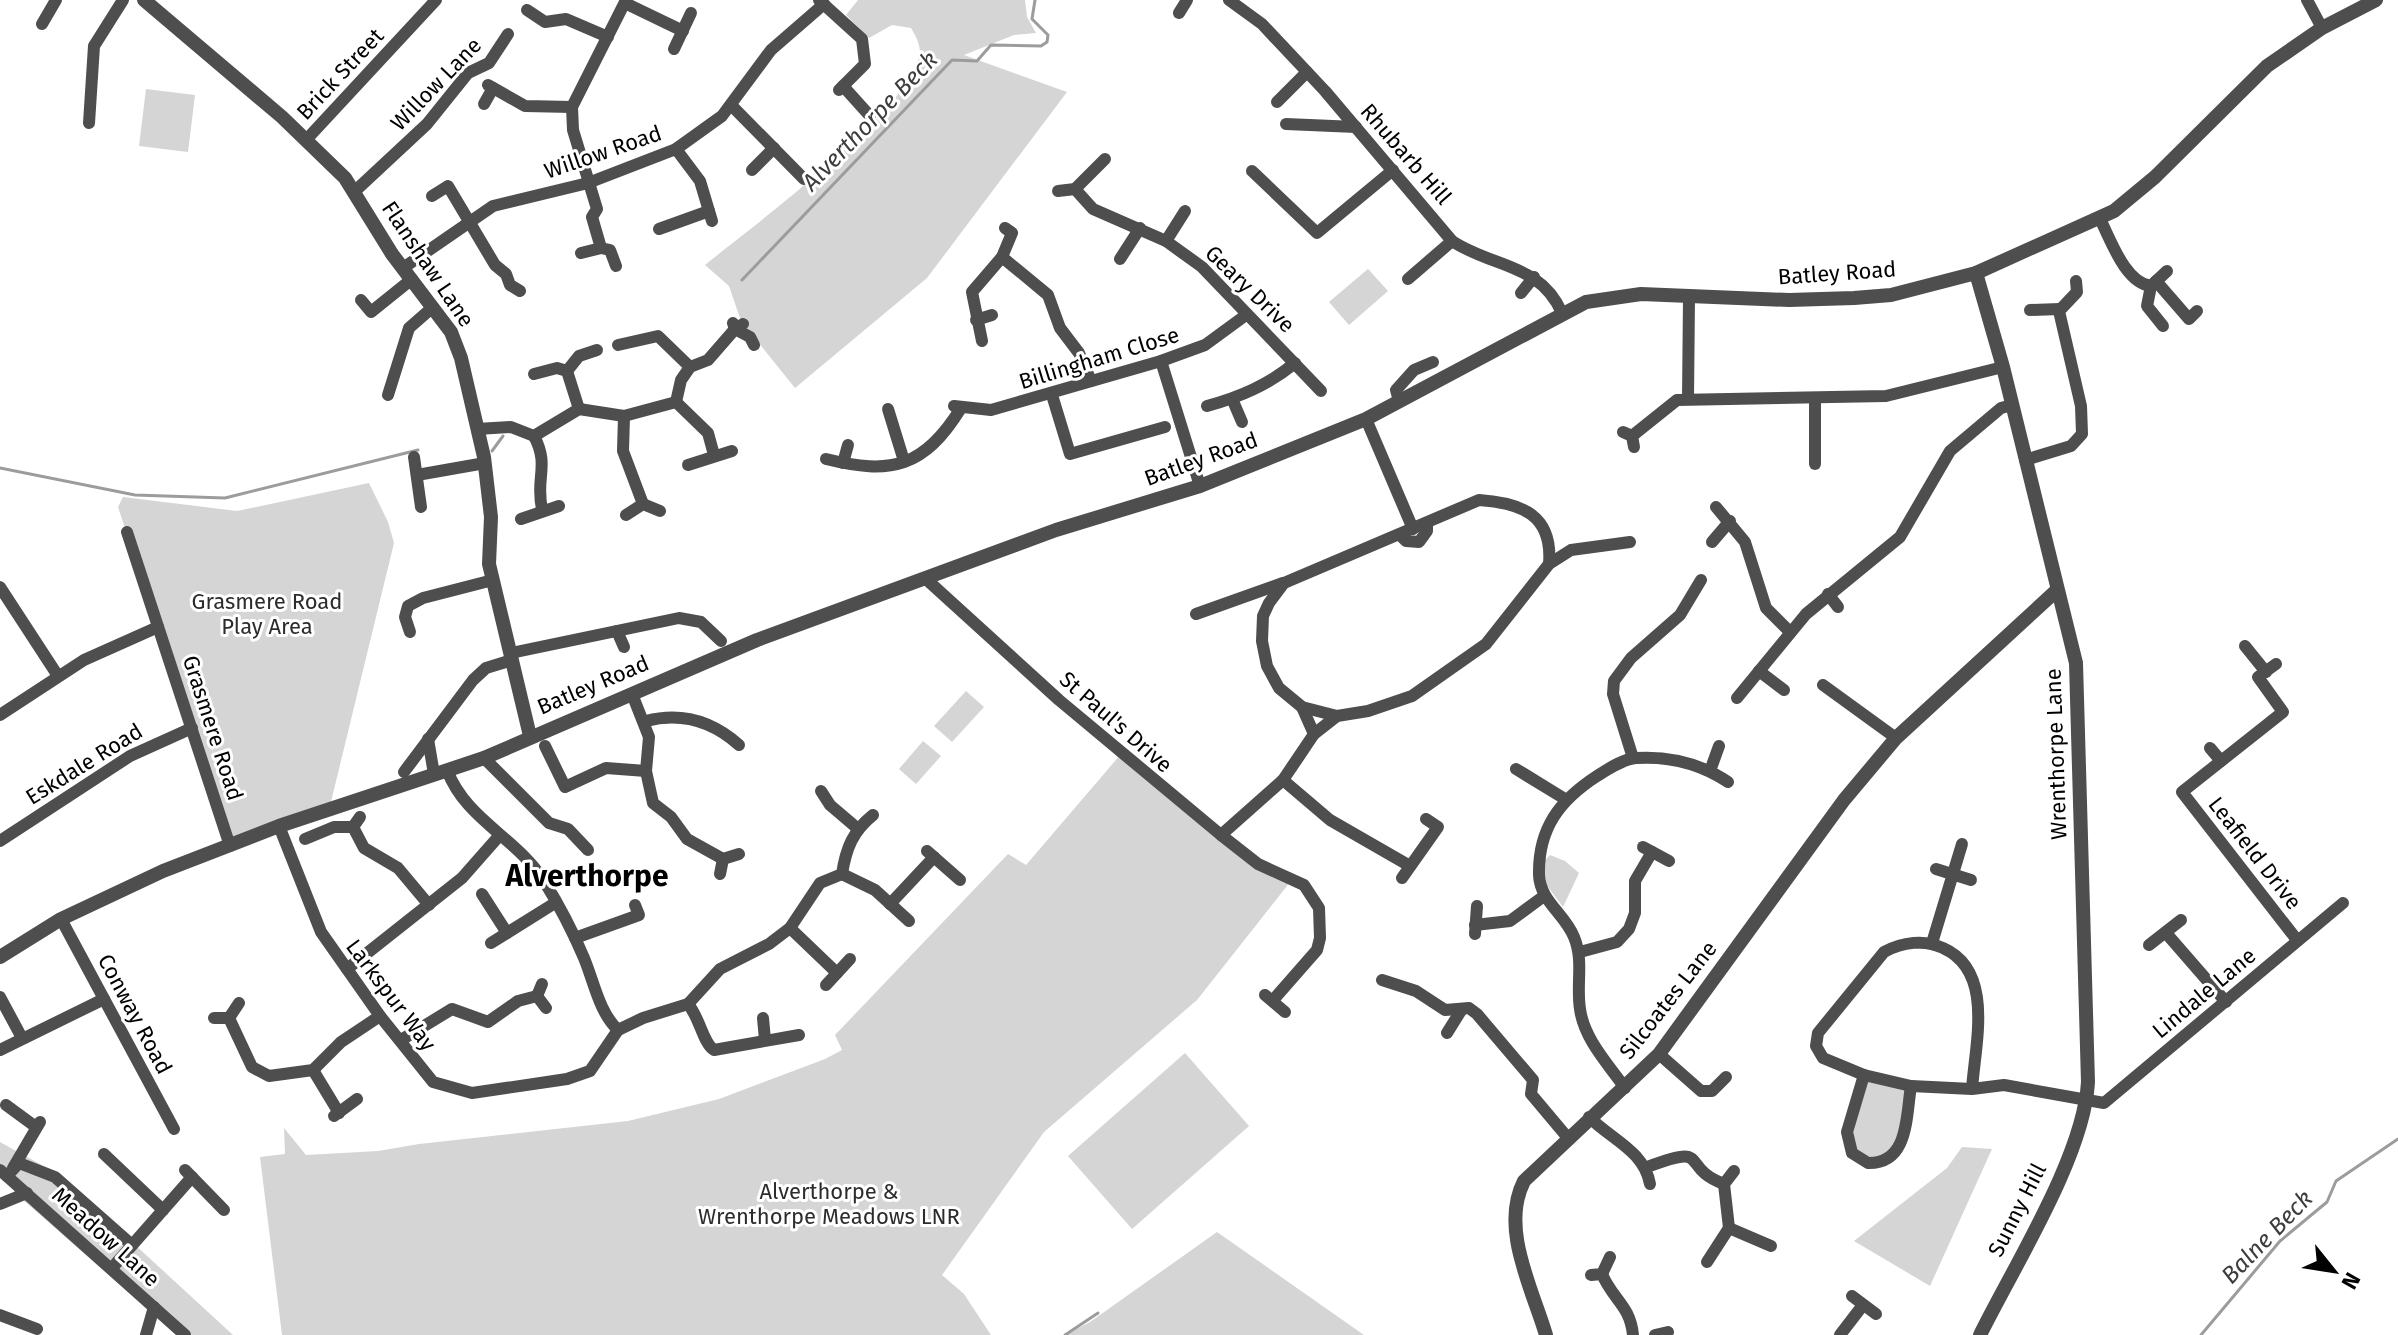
<svg xmlns="http://www.w3.org/2000/svg" width="2398" height="1335" font-family="'Fira Sans',sans-serif">
  <style>
    .green { fill: #d5d5d5 }
    .lines { fill: none; stroke-linecap: round; stroke-linejoin: round }
    .stream { stroke: #9c9c9c; stroke-width: 3 }
    .minor { stroke: #4e4e4e; stroke-width: 12 }
    .tertiary { stroke: #4e4e4e; stroke-width: 14 }
    .labels { text-anchor: middle; dominant-baseline: central; stroke-width: 6; stroke-linejoin: round; paint-order: stroke }
    .street-label { font-size: 22px; fill: #000; stroke: #fff }
    .park-label { font-size: 22px; fill: #2c2c2c; stroke: #fff }
    .water-label { font-size: 24px; font-style: italic; fill: #3d3d3d; stroke: #fff }
    .district-label { font-size: 30px; font-weight: bold; fill: #000; stroke: #fff }
  </style>
  <rect width="100%" height="100%" fill="#fff"/>
  <g class="green">
    <path d="M858,0H1025L1027,17L1036,33L1014,35L964,55L1067,92L927,278L795,388L741,321L729,286L705,265C753,226 905,114 919,57C922,46 916,37 911,28L892,25L869,38L846,15Z"/>
    <path d="M146,89L195,95L188,152L139,146Z"/>
    <path d="M1368,269L1388,291L1349,325L1329,302Z"/>
    <path d="M369,483L388,522L394,543L329,810L230,846L118,507L123,497L237,511Z"/>
    <path d="M966,691L984,707L952,742L934,726Z"/>
    <path d="M923,741L941,756L916,784L899,769Z"/>
    <path d="M1121,754L1240,851L1294,877L1197,1000L1044,1132L942,1275L964,1294L991,1335H282L260,1157L285,1154L284,1128L306,1155L378,1151L419,1144L628,1121L719,1099L825,1059L842,1050L835,1035L1008,854L1026,865Z"/>
    <path d="M1550,855L1565,861L1579,873L1563,907L1545,883V860Z"/>
    <path d="M1185,1053L1249,1126L1132,1229L1068,1156Z"/>
    <path d="M1864,1075L1911,1086L1901,1146L1868,1163L1848,1142Z"/>
    <path d="M0,1142L58,1174L233,1335H177L14,1192V1186L0,1174Z"/>
    <path d="M1962,1147L1992,1149L1930,1286L1854,1241L1947,1168Z"/>
    <path d="M1217,1232L1364,1335H1065L1090,1322Z"/>
  </g>
  <g class="lines">
    <g class="stream">
      <path d="M742,280L952,60L977,61L991,45L1041,46L1047,42L1048,35L1032,19L1035,0"/>
      <path d="M492,451L503,436"/>
      <path d="M0,468L135,495L225,498L418,450"/>
      <path d="M1065,1335L1098,1313"/>
      <path d="M2201,1335L2280,1241L2327,1202L2336,1181L2398,1139"/>
    </g>
    <g class="minor">
      <path d="M819,0L862,39L865,64L839,90"/>
      <path d="M1229,0L1262,24L1325,91L1452,241C1493,268 1540,263 1562,313"/>
      <path d="M2307,0L2322,28"/>
      <path d="M625,3L683,31"/>
      <path d="M527,10L545,22L566,19L608,37"/>
      <path d="M1179,13L1187,0"/>
      <path d="M42,24L56,0"/>
      <path d="M674,49L691,13"/>
      <path d="M488,85L525,106L572,107"/>
      <path d="M843,86L870,116"/>
      <path d="M1277,102L1307,72"/>
      <path d="M484,104L493,88"/>
      <path d="M732,106L804,179"/>
      <path d="M89,123L94,46L123,0"/>
      <path d="M1286,124L1356,127"/>
      <path d="M306,140L436,0"/>
      <path d="M676,149L700,181L712,221"/>
      <path d="M752,170L774,148"/>
      <path d="M1252,171L1317,233L1393,170"/>
      <path d="M1075,189L1093,209L1166,241L1202,267L1321,391"/>
      <path d="M1058,191L1075,189L1105,159"/>
      <path d="M354,192L427,124L468,73L489,63L508,34"/>
      <path d="M432,196L448,186L495,265L506,274L510,285L520,291"/>
      <path d="M2100,219C2111,240 2125,283 2151,286L2167,271"/>
      <path d="M659,229L709,211"/>
      <path d="M1166,241L1185,211"/>
      <path d="M581,253L601,248"/>
      <path d="M1002,257L1048,295L1060,328L1079,353L1091,381"/>
      <path d="M1120,259L1140,228"/>
      <path d="M616,266L610,250L601,248L592,217L597,209L573,130L572,107L626,0"/>
      <path d="M403,268L493,206L588,183L676,149L722,116L771,50L824,4"/>
      <path d="M1408,279L1452,241"/>
      <path d="M2156,281L2189,319L2197,311"/>
      <path d="M2151,286L2147,306L2163,326"/>
      <path d="M1521,293L1534,277"/>
      <path d="M361,300L371,312L412,279"/>
      <path d="M2030,310L2060,309"/>
      <path d="M976,320L992,315"/>
      <path d="M733,323L735,329L750,337L754,345"/>
      <path d="M982,341L972,292L1002,257L1012,233L1005,228"/>
      <path d="M618,345L658,336L690,367"/>
      <path d="M1161,361L1200,486"/>
      <path d="M567,371L579,356L597,350"/>
      <path d="M534,374L557,368L567,371L579,409"/>
      <path d="M388,395L409,328L433,307"/>
      <path d="M1052,395L1070,454L1165,427"/>
      <path d="M1688,398L1689,298"/>
      <path d="M1233,401L1242,422"/>
      <path d="M1399,401L1396,390L1414,370L1433,362"/>
      <path d="M676,402L708,433L714,455"/>
      <path d="M954,406L991,410L1161,361L1205,345L1246,315"/>
      <path d="M1207,406C1240,397 1268,385 1295,363"/>
      <path d="M888,409L904,461"/>
      <path d="M624,416L623,451L643,504"/>
      <path d="M1366,419L1413,529"/>
      <path d="M477,429L511,427L534,436L579,409L624,416L676,402L681,380L690,367L708,360L735,329L743,324"/>
      <path d="M1623,432L1632,436L1634,447"/>
      <path d="M534,436C550,466 535,478 542,509"/>
      <path d="M1632,436L1677,400L1886,396L2003,367"/>
      <path d="M414,457L421,507"/>
      <path d="M826,459C891,475 924,468 961,408"/>
      <path d="M2025,460L2071,446L2082,434L2081,406L2059,311L2077,292L2076,281"/>
      <path d="M843,463L848,445"/>
      <path d="M1815,464V398"/>
      <path d="M688,465L732,451"/>
      <path d="M417,475L485,463"/>
      <path d="M1716,507L1745,542L1766,608L1790,632"/>
      <path d="M626,515L643,504L660,511"/>
      <path d="M521,519L559,506"/>
      <path d="M127,532L230,846"/>
      <path d="M1400,535L1406,541L1419,542L1427,531V523"/>
      <path d="M1712,542L1730,521"/>
      <path d="M926,579L1059,700L1221,835L1283,780L1314,734L1337,716L1368,711L1412,696L1486,644L1549,564L1571,550L1630,542"/>
      <path d="M0,587L58,676"/>
      <path d="M1828,594L1838,607"/>
      <path d="M1196,614L1283,583"/>
      <path d="M617,631L624,647"/>
      <path d="M410,632L405,617L408,606L423,598L493,580"/>
      <path d="M2245,646L2266,672"/>
      <path d="M511,653L679,618L701,622L721,641"/>
      <path d="M2276,664L2258,677L2283,712L2182,792L2297,940"/>
      <path d="M1759,671L1784,690"/>
      <path d="M1823,685L1896,738"/>
      <path d="M632,694L649,737L646,771L653,803L671,817L687,839L723,859"/>
      <path d="M1737,698L1806,614L1900,537L1950,451L2001,408L2012,405"/>
      <path d="M1302,707L1314,734"/>
      <path d="M0,715L84,660L158,627"/>
      <path d="M1337,716L1302,707L1279,688L1267,666L1262,641L1263,616L1269,603L1284,583L1479,500C1522,503 1553,515 1549,564"/>
      <path d="M646,721C681,712 712,721 739,745"/>
      <path d="M428,739L434,774"/>
      <path d="M545,746L565,787L606,768L646,771"/>
      <path d="M2210,748L2221,761"/>
      <path d="M484,758L549,823L568,829L588,850"/>
      <path d="M1633,758L1613,694L1614,681L1631,658L1680,615L1701,580"/>
      <path d="M1516,769L1565,799"/>
      <path d="M447,770C466,820 516,837 544,881C559,905 573,932 584,958C594,982 599,1012 618,1030"/>
      <path d="M1710,771L1719,746"/>
      <path d="M404,772L473,680L486,668L512,660"/>
      <path d="M1283,780L1330,820L1410,866"/>
      <path d="M821,791L830,805L857,828"/>
      <path d="M279,826L321,932L380,1016L433,1082L472,1093L567,1079L590,1071L618,1030L643,1018L688,1004L720,969L769,944L790,928L820,883L842,874C846,848 853,831 873,815"/>
      <path d="M353,827L364,848L398,868L429,905"/>
      <path d="M1221,835L1258,864L1304,885L1319,908L1320,938L1317,950L1274,999"/>
      <path d="M305,839L334,827H353L360,817"/>
      <path d="M0,841L130,756L192,728"/>
      <path d="M1643,847L1669,861"/>
      <path d="M927,851L960,880"/>
      <path d="M1936,869L1971,880"/>
      <path d="M720,874L723,859L739,854"/>
      <path d="M842,874L875,890L909,921"/>
      <path d="M1402,878L1438,827L1426,819"/>
      <path d="M482,894L507,933"/>
      <path d="M890,904L934,857"/>
      <path d="M61,919L174,1129"/>
      <path d="M1475,925L1510,921L1544,896"/>
      <path d="M790,928L837,973"/>
      <path d="M2166,933L2226,1002"/>
      <path d="M1475,934L1477,906"/>
      <path d="M575,938L639,915L635,905"/>
      <path d="M491,943L555,903"/>
      <path d="M1932,943L1962,844"/>
      <path d="M2149,945L2181,920"/>
      <path d="M1580,952L1617,942L1629,929L1635,913V881L1652,852"/>
      <path d="M347,969L462,878L499,836"/>
      <path d="M1382,980L1416,991L1445,1010L1469,1008L1477,1014L1533,1080L1531,1094L1568,1138"/>
      <path d="M542,984L537,996L546,1008"/>
      <path d="M826,985L850,959"/>
      <path d="M1265,995L1285,1012"/>
      <path d="M0,997L22,1038"/>
      <path d="M688,1004C700,1018 703,1043 714,1050L799,1035"/>
      <path d="M214,1018H229L239,1003"/>
      <path d="M229,1018L252,1067L269,1076L313,1070L341,1042L380,1016"/>
      <path d="M763,1018L765,1040"/>
      <path d="M1447,1033L1462,1009"/>
      <path d="M401,1040L452,1009L488,1022L518,1001L537,996"/>
      <path d="M0,1050L104,999"/>
      <path d="M1659,1054L1701,1091H1712L1726,1077"/>
      <path d="M313,1070L339,1113"/>
      <path d="M1864,1075L1847,1132L1852,1153L1868,1163C1909,1164 1906,1116 1911,1086"/>
      <path d="M1625,1088C1608,1064 1584,1039 1580,1009C1576,984 1584,961 1574,937C1565,914 1540,901 1539,875C1538,828 1560,800 1597,776C1608,769 1623,759 1636,758C1669,756 1701,764 1728,782"/>
      <path d="M1972,1089C1975,1044 1995,971 1943,948C1925,939 1902,942 1884,952L1818,1033L1816,1046L1823,1058L1864,1075L1911,1086L1972,1089L2004,1085L2104,1103L2343,903"/>
      <path d="M6,1105L36,1127"/>
      <path d="M334,1116L357,1099"/>
      <path d="M1589,1117C1612,1140 1644,1151 1650,1184"/>
      <path d="M104,1154L163,1210"/>
      <path d="M1647,1167C1713,1142 1678,1167 1724,1184"/>
      <path d="M13,1168L40,1122"/>
      <path d="M0,1170L185,1335"/>
      <path d="M185,1170L224,1210"/>
      <path d="M1734,1171L1724,1184L1729,1228L1771,1246"/>
      <path d="M7,1176L19,1163L55,1177L132,1245"/>
      <path d="M0,1204L27,1193"/>
      <path d="M1707,1262L1729,1228"/>
      <path d="M112,1268L192,1177"/>
      <path d="M1602,1274C1613,1300 1630,1305 1633,1335"/>
      <path d="M1591,1275L1602,1274L1610,1257"/>
      <path d="M1852,1296L1876,1314"/>
      <path d="M0,1315L37,1329"/>
      <path d="M146,1335L154,1307"/>
      <path d="M1655,1335L1668,1332"/>
      <path d="M1840,1335L1863,1305"/>
    </g>
    <g class="tertiary">
      <path d="M144,0L282,117L345,178L392,254L451,332L461,358L484,457L491,517L489,564L530,736"/>
      <path d="M1976,273L2003,367L2076,663L2088,1082C2084,1156 2014,1266 1980,1335"/>
      <path d="M0,957L61,919L163,871L279,826L484,758L757,640L1056,530L1200,486L1366,419L1586,302L1641,294L1789,300L1854,298L1891,295L1976,273L2114,211L2155,177L2267,66L2322,28L2376,0"/>
      <path d="M1546,1335C1532,1288 1500,1228 1524,1181L1659,1054L1844,800L1896,738L2056,591"/>
    </g>
  </g>
  <g class="labels">
    <g class="street-label">
      <text transform="translate(340 74) rotate(-47)">Brick Street</text>
      <text transform="translate(436 84) rotate(-46)">Willow Lane</text>
      <text transform="translate(603 152) rotate(-19)">Willow Road</text>
      <text transform="translate(1406 154) rotate(49)">Rhubarb Hill</text>
      <text transform="translate(428 264) rotate(56)">Flanshaw Lane</text>
      <text transform="translate(1837 273) rotate(-4)">Batley Road</text>
      <text transform="translate(1250 289) rotate(44)">Geary Drive</text>
      <text transform="translate(1099 358) rotate(-17)">Billingham Close</text>
      <text transform="translate(1201 459) rotate(-20)">Batley Road</text>
      <text transform="translate(593 685) rotate(-23)">Batley Road</text>
      <text transform="translate(1116 722) rotate(41)">St Paul's Drive</text>
      <text transform="translate(213 728) rotate(72)">Grasmere Road</text>
      <text transform="translate(2056 754) rotate(-92)">Wrenthorpe Lane</text>
      <text transform="translate(84 764) rotate(-32)">Eskdale Road</text>
      <text transform="translate(2255 853) rotate(52)">Leafield Drive</text>
      <text transform="translate(2204 993) rotate(-40)">Lindale Lane</text>
      <text transform="translate(391 995) rotate(53)">Larkspur Way</text>
      <text transform="translate(1668 1000) rotate(-52)">Silcoates Lane</text>
      <text transform="translate(135 1014) rotate(62)">Conway Road</text>
      <text transform="translate(2017 1210) rotate(-63)">Sunny Hill</text>
      <text transform="translate(106 1237) rotate(42)">Meadow Lane</text>
    </g>
    <g class="park-label">
      <text x="267" y="601">Grasmere Road<tspan x="267" dy="25">Play Area</tspan></text>
      <text x="829" y="1191">Alverthorpe &amp;<tspan x="829" dy="25">Wrenthorpe Meadows LNR</tspan></text>
    </g>
    <g class="water-label">
      <text transform="translate(870 121) rotate(-46)">Alverthorpe Beck</text>
      <text transform="translate(2267 1237) rotate(-46)">Balne Beck</text>
    </g>
    <g class="district-label">
      <text x="587" y="876">Alverthorpe</text>
    </g>
  </g>
  <g transform="translate(2334 1271) rotate(120)" stroke="#ffffff" stroke-width="6" paint-order="stroke">
  <path d="M0-6L14 30L0 20L-14 30Z" fill="#000000"/>
  <text y="-12" font-size="22" font-weight="bold" text-anchor="middle" fill="#000000">N</text>
  </g>
</svg>
